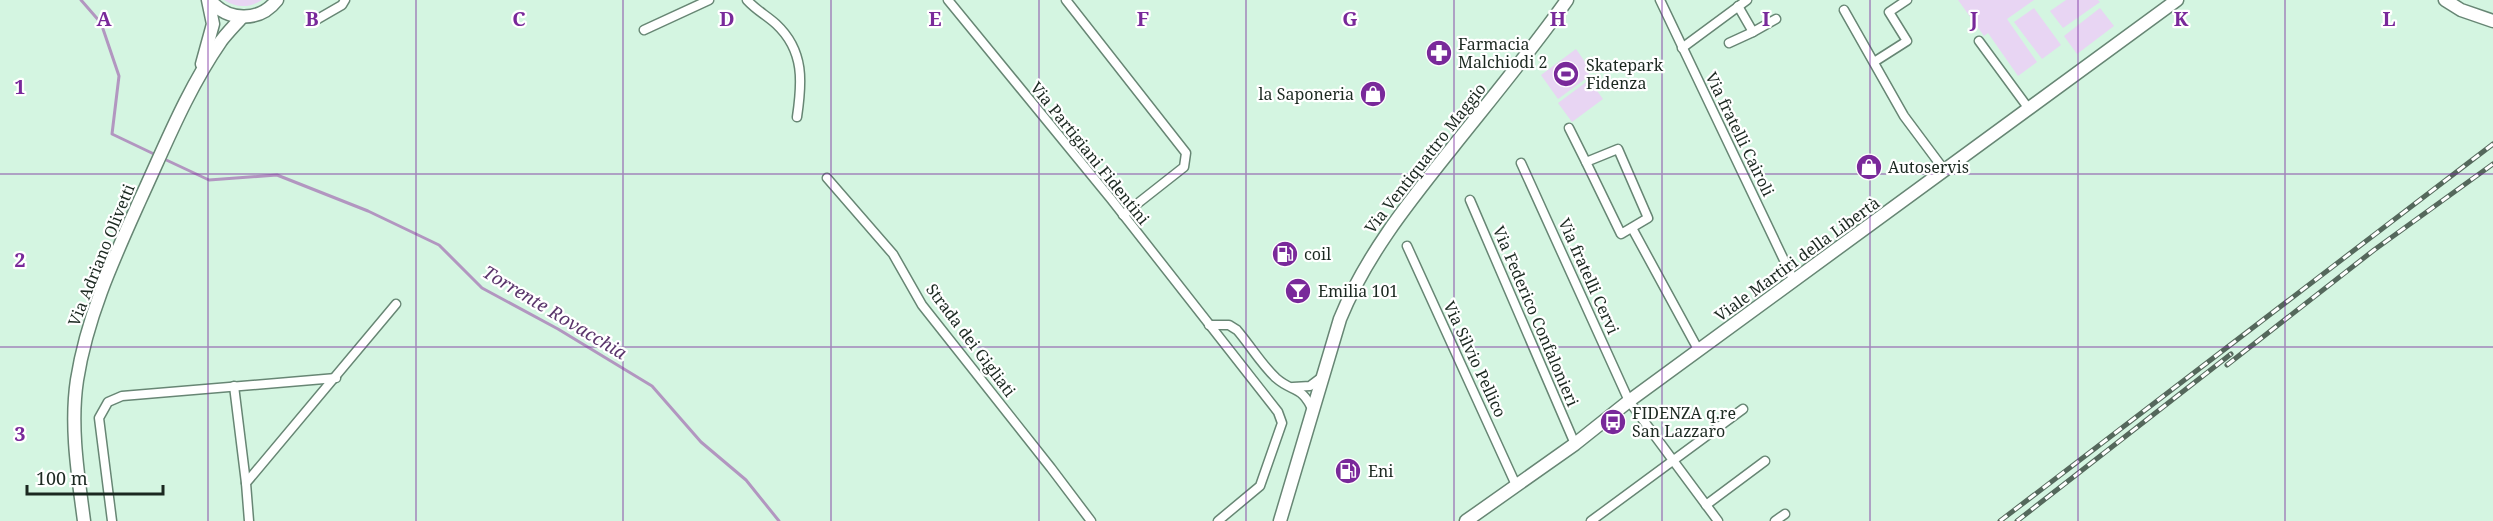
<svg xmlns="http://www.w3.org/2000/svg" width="2493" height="521" font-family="'Noto Serif',serif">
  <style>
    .green { fill: #e8d5f3 }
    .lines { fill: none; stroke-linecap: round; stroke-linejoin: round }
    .stream { stroke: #b296c0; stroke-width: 3 }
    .street-casing { stroke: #678674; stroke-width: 11 }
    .secondary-casing { stroke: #678674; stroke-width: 15 }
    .street { stroke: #fff; stroke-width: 8 }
    .secondary { stroke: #fff; stroke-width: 12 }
    .rail-casing { stroke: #55685c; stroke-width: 5 }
    .rail { stroke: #fff; stroke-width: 3; stroke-dasharray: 9; stroke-linecap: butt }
    .grid { fill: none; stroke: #79299a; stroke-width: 1.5; stroke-opacity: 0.55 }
    .labels { text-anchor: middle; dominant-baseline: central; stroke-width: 4.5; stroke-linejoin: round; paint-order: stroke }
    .poi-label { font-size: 16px; fill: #1b2820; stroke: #fff; text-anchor: start }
    .street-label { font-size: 16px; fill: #1b2820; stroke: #fff }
    .water-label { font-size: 18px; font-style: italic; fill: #5b366c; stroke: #fff }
    .grid-label { font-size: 20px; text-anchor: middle; font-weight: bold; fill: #79299a; stroke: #fff; stroke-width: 4.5; stroke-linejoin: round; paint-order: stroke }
  </style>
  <rect width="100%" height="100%" fill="#d4f5e1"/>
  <g class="green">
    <path d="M224,0H262C249,8 237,8 224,0Z"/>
    <path d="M1958,0H2034L2007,19L2037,62L2018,76L1988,33L1984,36Z"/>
    <path d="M2066,0H2098L2100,2L2063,28L2050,11Z"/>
    <path d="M2034,8L2061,45L2042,59L2014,22Z"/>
    <path d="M2100,8L2114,26L2077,54L2064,36Z"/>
    <path d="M1576,49L1590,69L1588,77L1558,99L1541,75Z"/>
    <path d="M1589,80L1603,99L1572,122L1558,103Z"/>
  </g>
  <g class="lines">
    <g class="stream">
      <path d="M81,0L101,23L119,76L112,134L156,155"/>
      <path d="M162,158L209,180L277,175L368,211L439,245L482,288L558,329L652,386L701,442L746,480L779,521"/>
    </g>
    <g class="street-casing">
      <g id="street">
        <path d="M747,0C756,10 766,15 776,24C805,51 802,83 797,117"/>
        <path d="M948,0L1111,199L1278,412L1282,423L1260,486L1218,521"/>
        <path d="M1066,0L1186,153L1184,167L1123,215"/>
        <path d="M1660,0L1794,281"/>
        <path d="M1738,6L1753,32L1776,19"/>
        <path d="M1844,10L1904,116L1945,171"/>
        <path d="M316,20L342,5L345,0"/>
        <path d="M644,30L709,0"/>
        <path d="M1979,41L2029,109"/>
        <path d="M1729,43L1753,32"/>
        <path d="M1682,48L1747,0"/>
        <path d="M1874,62L1907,41L1889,12L1907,0"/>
        <path d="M1569,128L1586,162"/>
        <path d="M1618,149L1648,218L1621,234L1586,162Z"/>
        <path d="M1521,163L1629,401L1718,521"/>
        <path d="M827,178L893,254L922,305L1051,468L1091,521"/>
        <path d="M1470,200L1575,444"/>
        <path d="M1632,228L1699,351"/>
        <path d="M1407,246L1516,485"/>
        <path d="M1209,325H1229L1237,330C1250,345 1261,364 1276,378C1293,393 1302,385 1313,411"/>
        <path d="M234,386L246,483"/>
        <path d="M1293,387L1310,386L1322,377"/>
        <path d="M1706,505L1765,461"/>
        <path d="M112,521L99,418L108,402L122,396L336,378"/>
        <path d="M249,521L246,483L396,304"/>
        <path d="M1591,521L1743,409"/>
        <path d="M1775,521L1785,514"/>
      </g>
    </g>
    <g class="secondary-casing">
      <g id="secondary">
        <path d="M210,0C227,21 259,23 277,0"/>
        <path d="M2445,0L2461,10L2493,21"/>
        <path d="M202,64L213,24L208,0"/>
        <path d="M84,521C78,475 70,426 77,380C87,316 114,258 140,200C165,146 187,90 221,41C227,33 235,25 242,17"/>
        <path d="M1280,521L1340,319C1366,255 1409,202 1452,148C1491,99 1531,51 1567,0"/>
        <path d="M1466,521L1575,444L1629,401L2177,0"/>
      </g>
    </g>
    <use href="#street" class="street"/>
    <use href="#secondary" class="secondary"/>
    <g class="rail-casing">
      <g id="rail">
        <path d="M2227,365L2374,250L2493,164"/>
        <path d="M2000,521L2493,144"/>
        <path d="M2017,521L2231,354"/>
      </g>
    </g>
    <use href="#rail" class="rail"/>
  </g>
  <path class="grid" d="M208,0V521M416,0V521M623,0V521M831,0V521M1039,0V521M1246,0V521M1454,0V521M1662,0V521M1870,0V521M2078,0V521M2285,0V521M0,174H2493M0,347H2493"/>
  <defs>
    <g id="pharmacy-disc" transform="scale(1.35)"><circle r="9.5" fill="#79299a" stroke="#fff"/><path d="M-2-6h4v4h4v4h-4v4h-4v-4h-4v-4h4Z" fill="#fff"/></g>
    <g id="stadium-disc" transform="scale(1.35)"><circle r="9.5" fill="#79299a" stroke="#fff"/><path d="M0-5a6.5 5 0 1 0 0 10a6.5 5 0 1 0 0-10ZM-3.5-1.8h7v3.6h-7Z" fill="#fff"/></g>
    <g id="shop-disc" transform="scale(1.35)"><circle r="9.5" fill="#79299a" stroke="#fff"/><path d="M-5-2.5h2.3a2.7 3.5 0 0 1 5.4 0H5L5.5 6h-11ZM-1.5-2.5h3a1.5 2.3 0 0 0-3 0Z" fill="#fff"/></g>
    <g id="fuel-disc" transform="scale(1.35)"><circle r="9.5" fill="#79299a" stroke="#fff"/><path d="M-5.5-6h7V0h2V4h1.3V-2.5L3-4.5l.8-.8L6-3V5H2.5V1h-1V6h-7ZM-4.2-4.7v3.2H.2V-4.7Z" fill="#fff"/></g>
    <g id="bar-disc" transform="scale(1.35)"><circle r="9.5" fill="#79299a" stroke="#fff"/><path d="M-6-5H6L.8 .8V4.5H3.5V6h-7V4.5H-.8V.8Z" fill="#fff"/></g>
    <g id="bus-disc" transform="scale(1.35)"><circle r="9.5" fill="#79299a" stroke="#fff"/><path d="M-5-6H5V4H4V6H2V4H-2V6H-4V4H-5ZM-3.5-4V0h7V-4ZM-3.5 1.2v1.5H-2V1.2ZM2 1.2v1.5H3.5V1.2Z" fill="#fff"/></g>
  </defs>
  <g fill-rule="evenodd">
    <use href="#pharmacy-disc" x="1439" y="53"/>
    <use href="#stadium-disc" x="1566" y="74"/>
    <use href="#shop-disc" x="1373" y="94"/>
    <use href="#shop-disc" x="1869" y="167"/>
    <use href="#fuel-disc" x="1285" y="254"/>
    <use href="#bar-disc" x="1298" y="291"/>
    <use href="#bus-disc" x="1613" y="422"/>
    <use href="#fuel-disc" x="1348" y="471"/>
  </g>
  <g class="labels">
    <g class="poi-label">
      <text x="1458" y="44">Farmacia<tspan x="1458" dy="18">Malchiodi 2</tspan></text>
      <text x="1586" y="65">Skatepark<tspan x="1586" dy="18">Fidenza</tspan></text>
      <text x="1354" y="94" text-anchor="end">la Saponeria</text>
      <text x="1888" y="167">Autoservis</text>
      <text x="1304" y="254">coil</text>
      <text x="1318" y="291">Emilia 101</text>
      <text x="1632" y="413">FIDENZA q.re<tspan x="1632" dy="18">San Lazzaro</tspan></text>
      <text x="1368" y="471">Eni</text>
    </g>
    <g class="street-label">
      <text transform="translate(1740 134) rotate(64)">Via fratelli Cairoli</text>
      <text transform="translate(1090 153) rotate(51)">Via Partigiani Fidentini</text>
      <text transform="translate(1425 158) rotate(-52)">Via Ventiquattro Maggio</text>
      <text transform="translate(101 255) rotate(-68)">Via Adriano Olivetti</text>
      <text transform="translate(1797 259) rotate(-36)">Viale Martiri della Libertà</text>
      <text transform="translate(1589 276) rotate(66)">Via fratelli Cervi</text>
      <text transform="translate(1536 316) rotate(67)">Via Federico Confalonieri</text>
      <text transform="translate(971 340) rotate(53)">Strada dei Gigliati</text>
      <text transform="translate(1475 359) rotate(65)">Via Silvio Pellico</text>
    </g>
    <g class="water-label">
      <text transform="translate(555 312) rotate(31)">Torrente Rovacchia</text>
    </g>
  </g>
  <g class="grid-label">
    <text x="104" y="26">A</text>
    <text x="312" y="26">B</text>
    <text x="519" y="26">C</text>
    <text x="727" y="26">D</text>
    <text x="935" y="26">E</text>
    <text x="1143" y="26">F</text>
    <text x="1350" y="26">G</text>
    <text x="1558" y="26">H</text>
    <text x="1766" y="26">I</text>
    <text x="1974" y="26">J</text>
    <text x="2181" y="26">K</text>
    <text x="2389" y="26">L</text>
    <text x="20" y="94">1</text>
    <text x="20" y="267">2</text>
    <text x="20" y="441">3</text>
  </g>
  <path d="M27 485v9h136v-9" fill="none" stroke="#1b2820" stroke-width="3"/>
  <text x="36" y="485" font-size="18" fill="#1b2820" stroke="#ffffff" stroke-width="4.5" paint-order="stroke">100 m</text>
</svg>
